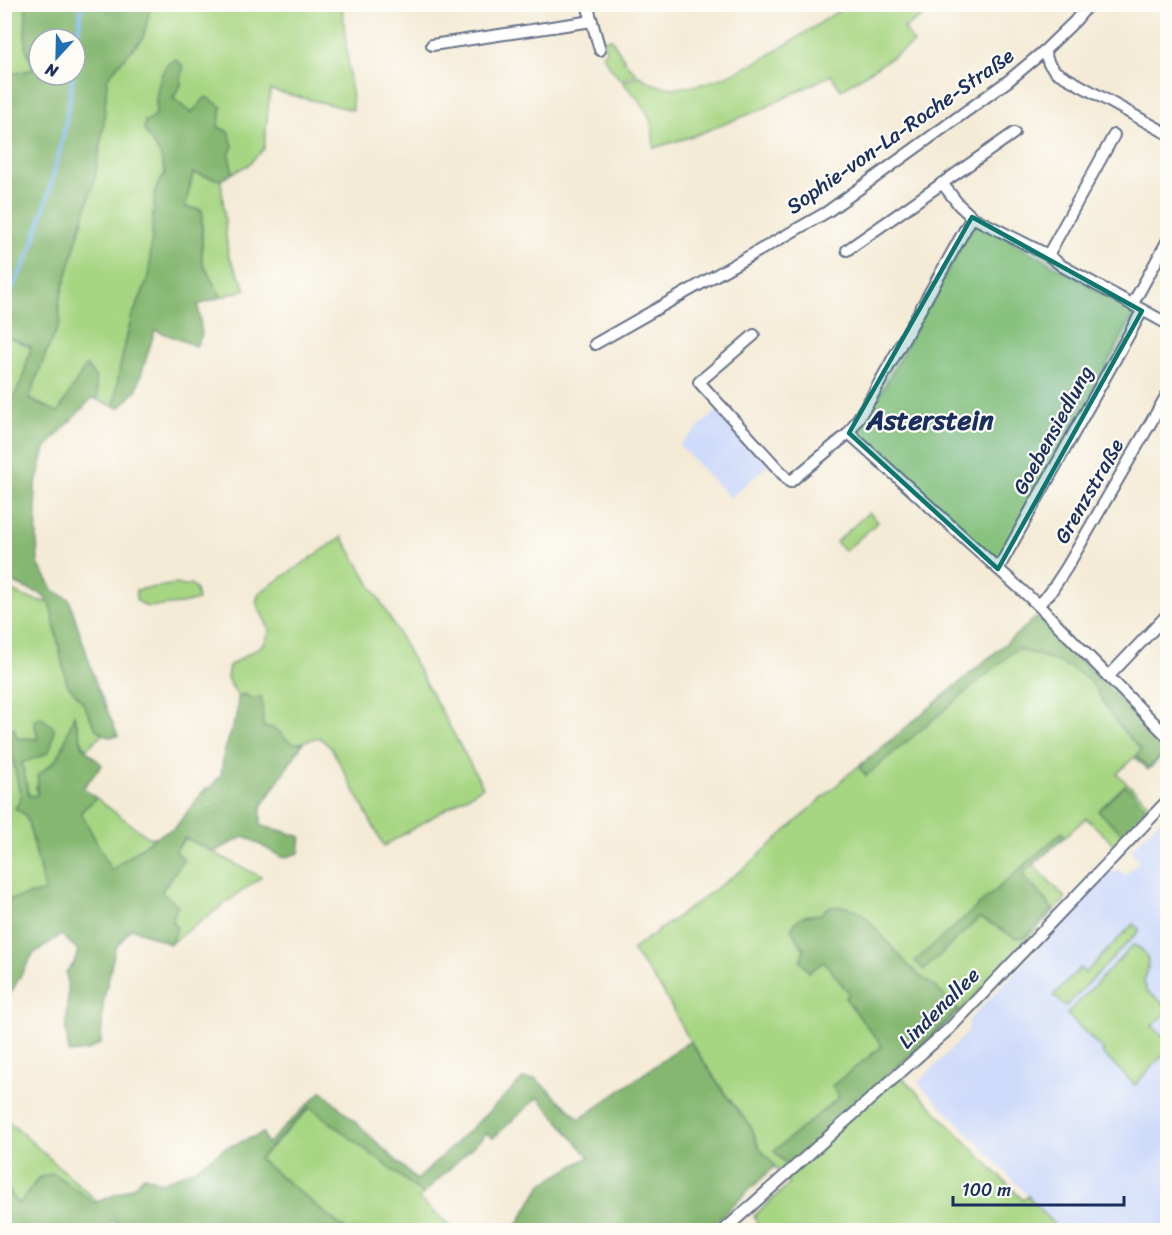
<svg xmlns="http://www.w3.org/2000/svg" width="1172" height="1235" font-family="Sriracha,sans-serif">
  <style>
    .built { fill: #cedafa }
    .green { fill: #a7d683; stroke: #618270; stroke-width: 1.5 }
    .forest { fill: #85b771; stroke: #507368; stroke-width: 1.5; fill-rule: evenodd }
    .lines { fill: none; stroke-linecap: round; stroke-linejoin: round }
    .stream { stroke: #7ebbf1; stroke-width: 4 }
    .minor-casing { stroke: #677188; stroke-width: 14 }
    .minor { stroke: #fff; stroke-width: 10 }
    .marked { fill: #0f766e; fill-opacity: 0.2; stroke: #0f766e; stroke-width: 4.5; stroke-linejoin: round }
    .labels { text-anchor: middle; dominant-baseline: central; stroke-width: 4.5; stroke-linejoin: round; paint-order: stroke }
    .street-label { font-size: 21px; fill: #1b2f5e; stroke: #fdfcf7 }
    .district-label { font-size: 27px; font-weight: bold; fill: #1b2f5e; stroke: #fdfcf7 }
  </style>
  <rect width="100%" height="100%" fill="#fdfcf7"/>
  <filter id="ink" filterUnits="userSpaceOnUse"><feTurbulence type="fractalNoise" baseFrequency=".0167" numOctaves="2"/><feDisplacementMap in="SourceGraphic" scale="12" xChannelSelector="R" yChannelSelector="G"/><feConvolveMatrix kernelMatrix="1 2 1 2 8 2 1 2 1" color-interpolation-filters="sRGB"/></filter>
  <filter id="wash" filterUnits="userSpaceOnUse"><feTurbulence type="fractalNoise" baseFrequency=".008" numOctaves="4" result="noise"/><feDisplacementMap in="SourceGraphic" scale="24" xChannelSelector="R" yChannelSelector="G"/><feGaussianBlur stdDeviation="1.35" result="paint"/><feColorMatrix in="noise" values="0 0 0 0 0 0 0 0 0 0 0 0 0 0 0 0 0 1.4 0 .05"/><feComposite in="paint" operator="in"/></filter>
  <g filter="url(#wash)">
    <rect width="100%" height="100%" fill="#f4ebd6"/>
    <g class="built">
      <path d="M720,408L768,463L767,466L730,498L679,445Z"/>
      <path d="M1167,812V1230H1060L977,1142L918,1083L968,1032L969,1020L1110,873L1119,870L1125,875L1139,861L1133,854L1132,849Z"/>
    </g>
    <g class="green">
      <path d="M4,5H26L25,46L34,69L5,76Z"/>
      <path d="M151,5H342L353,110L270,90L264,149L248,165L233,173L228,156L218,127L191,113L173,98L181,85L167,65L160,81L156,99V114L144,130L160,154L165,173L155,191L149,277L131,319L120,367L114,406L98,400L95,377L58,413L29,399L46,353L60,323L59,302L95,177L104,122L107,79L117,66L143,38Z"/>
      <path d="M847,5H941L904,28L914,43L841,90L831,75L760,110L696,135L654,148C653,140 653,130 651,123C647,107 633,94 623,82L639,76C646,80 652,84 660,86C715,99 803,34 847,5Z"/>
      <path d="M611,38L626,63L637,74L621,80C613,72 607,64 602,53L606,52L604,40Z"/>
      <path d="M193,173L221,180L228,255L246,289L221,297L202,262V210L185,207Z"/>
      <path d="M975,221L1135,312L999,564L858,435Z"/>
      <path d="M6,336L31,347L23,378L6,413L7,439L5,440L4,338Z"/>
      <path d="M869,512L878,522L845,551L836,542Z"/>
      <path d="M342,537L381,602L483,787L384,846L332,749L319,737L295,744L283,737L274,729L263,727L251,698L244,694L238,697L227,678L229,666L264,644L270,631L256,602L259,593Z"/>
      <path d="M176,584L184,586L191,584L196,590L198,600L182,604L147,607L136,600V590Z"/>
      <path d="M4,587L25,597L49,603L50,605L67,684L82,701L96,729L103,734L86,749C79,740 79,726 74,716L61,752L55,761L45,769L36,787L38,795L29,797L21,763L39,739L17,738L7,731L21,799L29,824L45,892L8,900L4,888Z"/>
      <path d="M1043,618L1167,744V751L1148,770L1134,757L1117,774L1154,808L1117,847L1086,818L1033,865L1066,898L961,1010L896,1071L1023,1200L1028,1196L1059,1230H760L754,1216L789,1184L759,1147L751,1127L726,1095L690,1041L662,990L632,950L747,866L850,773Z"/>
      <path d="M96,798L148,837H156L111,870L80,811Z"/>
      <path d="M186,838L261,877L170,944L177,929L161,892L184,860L175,851Z"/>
      <path d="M1133,924L1140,930L1066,1006L1053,996L1080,968L1085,973Z"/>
      <path d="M1133,945C1143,948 1150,957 1148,968C1147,972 1144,978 1144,982C1144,983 1147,992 1147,992L1158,999L1168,1007L1167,1013L1152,1026L1167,1039V1051L1135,1085L1102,1053L1104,1051L1067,1014Z"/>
      <path d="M311,1107L423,1194L419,1199L455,1230H346L259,1159Z"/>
      <path d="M4,1117L98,1202L94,1203L39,1178L18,1205L5,1184Z"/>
    </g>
    <g class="forest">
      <path d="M26,5H151L143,38L117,66L107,79L104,122L95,177L59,302L60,323L46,353L29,399L58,412L86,365L95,377L98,400L92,398L45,448L35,487L38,564L54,591L69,599L97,686L118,736L108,737L96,729L82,701L67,684L50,605L42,594L25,588L5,579L4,440L7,438L6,413L23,378L31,347L6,336L5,338L4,76L34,69L25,46ZM39,39H75V75H39Z"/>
      <path d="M175,59L183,66L181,85L173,98L191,113L206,97L222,107L218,127L229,132L233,146L229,156L233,173L221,180L193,173L185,207L202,210V262L221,297L198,305L202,335L196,346L155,330L136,391L119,408L114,406L120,367L131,319L149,277L155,190L165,173L160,154L144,130L145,121L151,120L156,114C156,99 157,78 167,65C170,62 173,61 175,59Z"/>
      <path d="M1037,617L1167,750L1148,768L1136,756L1141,750C1130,738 1119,727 1110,714C1102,703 1100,692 1090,682C1070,663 1042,656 1017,649L866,776L859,767Z"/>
      <path d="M244,694L251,698L262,697L263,727C266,727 270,727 273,728C285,733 285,746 303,743L261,807V826L283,831L301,837L299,853L283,858L245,836L214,852L185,838L175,851L184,859L161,892L178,905L172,920L177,929L170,944L131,928L115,949L103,1003L101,1043L87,1051L69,1053L66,1031L68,990L66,972L74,963L78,950L61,935L33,954L5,1003V888L8,900L45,891L29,824L25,815L15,808L21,799L7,731L14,728L17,738L38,739L34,721L41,717L54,728C52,758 47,753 22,763L29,796L37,795L38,775L55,761L61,752L74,715L83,747L102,765L83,788L96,798L81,812L111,870L156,837L175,828L205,789L211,787L221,775L224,753L237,714L238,697Z"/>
      <path d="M1125,785L1146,807L1143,810L1146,814L1125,836L1098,811Z"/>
      <path d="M1062,832L1065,836L1022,874L1053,909L1025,937C1015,940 1010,935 1002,930C996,925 986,922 979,918L924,970L915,961Z"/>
      <path d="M840,906L853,909L862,913L908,965L919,975L933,985L959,1010L788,1166L774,1151L839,1097L832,1086L882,1046L845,998L849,993L824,962L809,972L800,961L804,949L791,930C798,914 806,915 822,914L826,908Z"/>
      <path d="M690,1041L726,1095L751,1127L759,1147L775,1166L707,1230H514L542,1184L589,1157L538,1097L493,1138L487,1133L423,1194L310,1107L259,1159L346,1230H121L115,1221L97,1230H5V1184L18,1205L39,1178L53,1173L95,1203L133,1187L144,1176L162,1183L200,1166L223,1149L263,1133L267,1144L322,1091L417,1180L523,1079H536L580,1119Z"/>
    </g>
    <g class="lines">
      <g class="stream">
        <path d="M75,59L82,4"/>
        <path d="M4,307L31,250L48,196L64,133L73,75"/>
      </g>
    </g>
  </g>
  <g filter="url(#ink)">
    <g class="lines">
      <g class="minor-casing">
        <g id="minor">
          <path d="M587,4L600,50"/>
          <path d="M432,45L592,21"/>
          <path d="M1044,51L1049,64L1056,72L1168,134"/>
          <path d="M942,183L959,205L972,217L1048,255L1062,266L1168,324"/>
          <path d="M847,250L1014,133"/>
          <path d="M1048,255L1114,135"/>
          <path d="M1132,305L1168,240"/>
          <path d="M754,335L699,382L790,482L849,433L871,398L972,217"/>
          <path d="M595,344L827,212L1008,81L1044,51L1075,21L1089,4"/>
          <path d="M849,433L1038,605L1168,737"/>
          <path d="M998,569L1142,311"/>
          <path d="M1038,605L1050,593L1067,567L1168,393"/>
          <path d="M1108,677L1168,614"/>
          <path d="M724,1230L950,1028L1168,800"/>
        </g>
      </g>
      <use href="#minor" class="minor"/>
    </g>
  </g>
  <path class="marked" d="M972,217L1142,311L998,569L849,433Z"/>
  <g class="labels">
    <g class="street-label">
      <text transform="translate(900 131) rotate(-35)">Sophie-von-La-Roche-Straße</text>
      <text transform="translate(1053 430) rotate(-61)">Goebensiedlung</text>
      <text transform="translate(1089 491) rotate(-60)">Grenzstraße</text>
      <text transform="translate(939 1008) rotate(-45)">Lindenallee</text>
    </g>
    <g class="district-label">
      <text x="930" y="420">Asterstein</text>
    </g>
  </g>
  <rect width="1172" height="1235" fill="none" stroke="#fdfcf7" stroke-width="24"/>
  <g transform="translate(57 57) rotate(202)"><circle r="28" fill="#fdfcf7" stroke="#a3aaba" stroke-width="1.5"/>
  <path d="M0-4.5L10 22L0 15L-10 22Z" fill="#1f6fb2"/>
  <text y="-9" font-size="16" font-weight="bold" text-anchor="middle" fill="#1b2f5e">N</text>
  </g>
  <path d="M953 1196v9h171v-9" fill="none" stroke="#1b2f5e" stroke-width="3"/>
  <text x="962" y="1196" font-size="18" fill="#1b2f5e" stroke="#fdfcf7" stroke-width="4.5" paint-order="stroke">100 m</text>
</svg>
